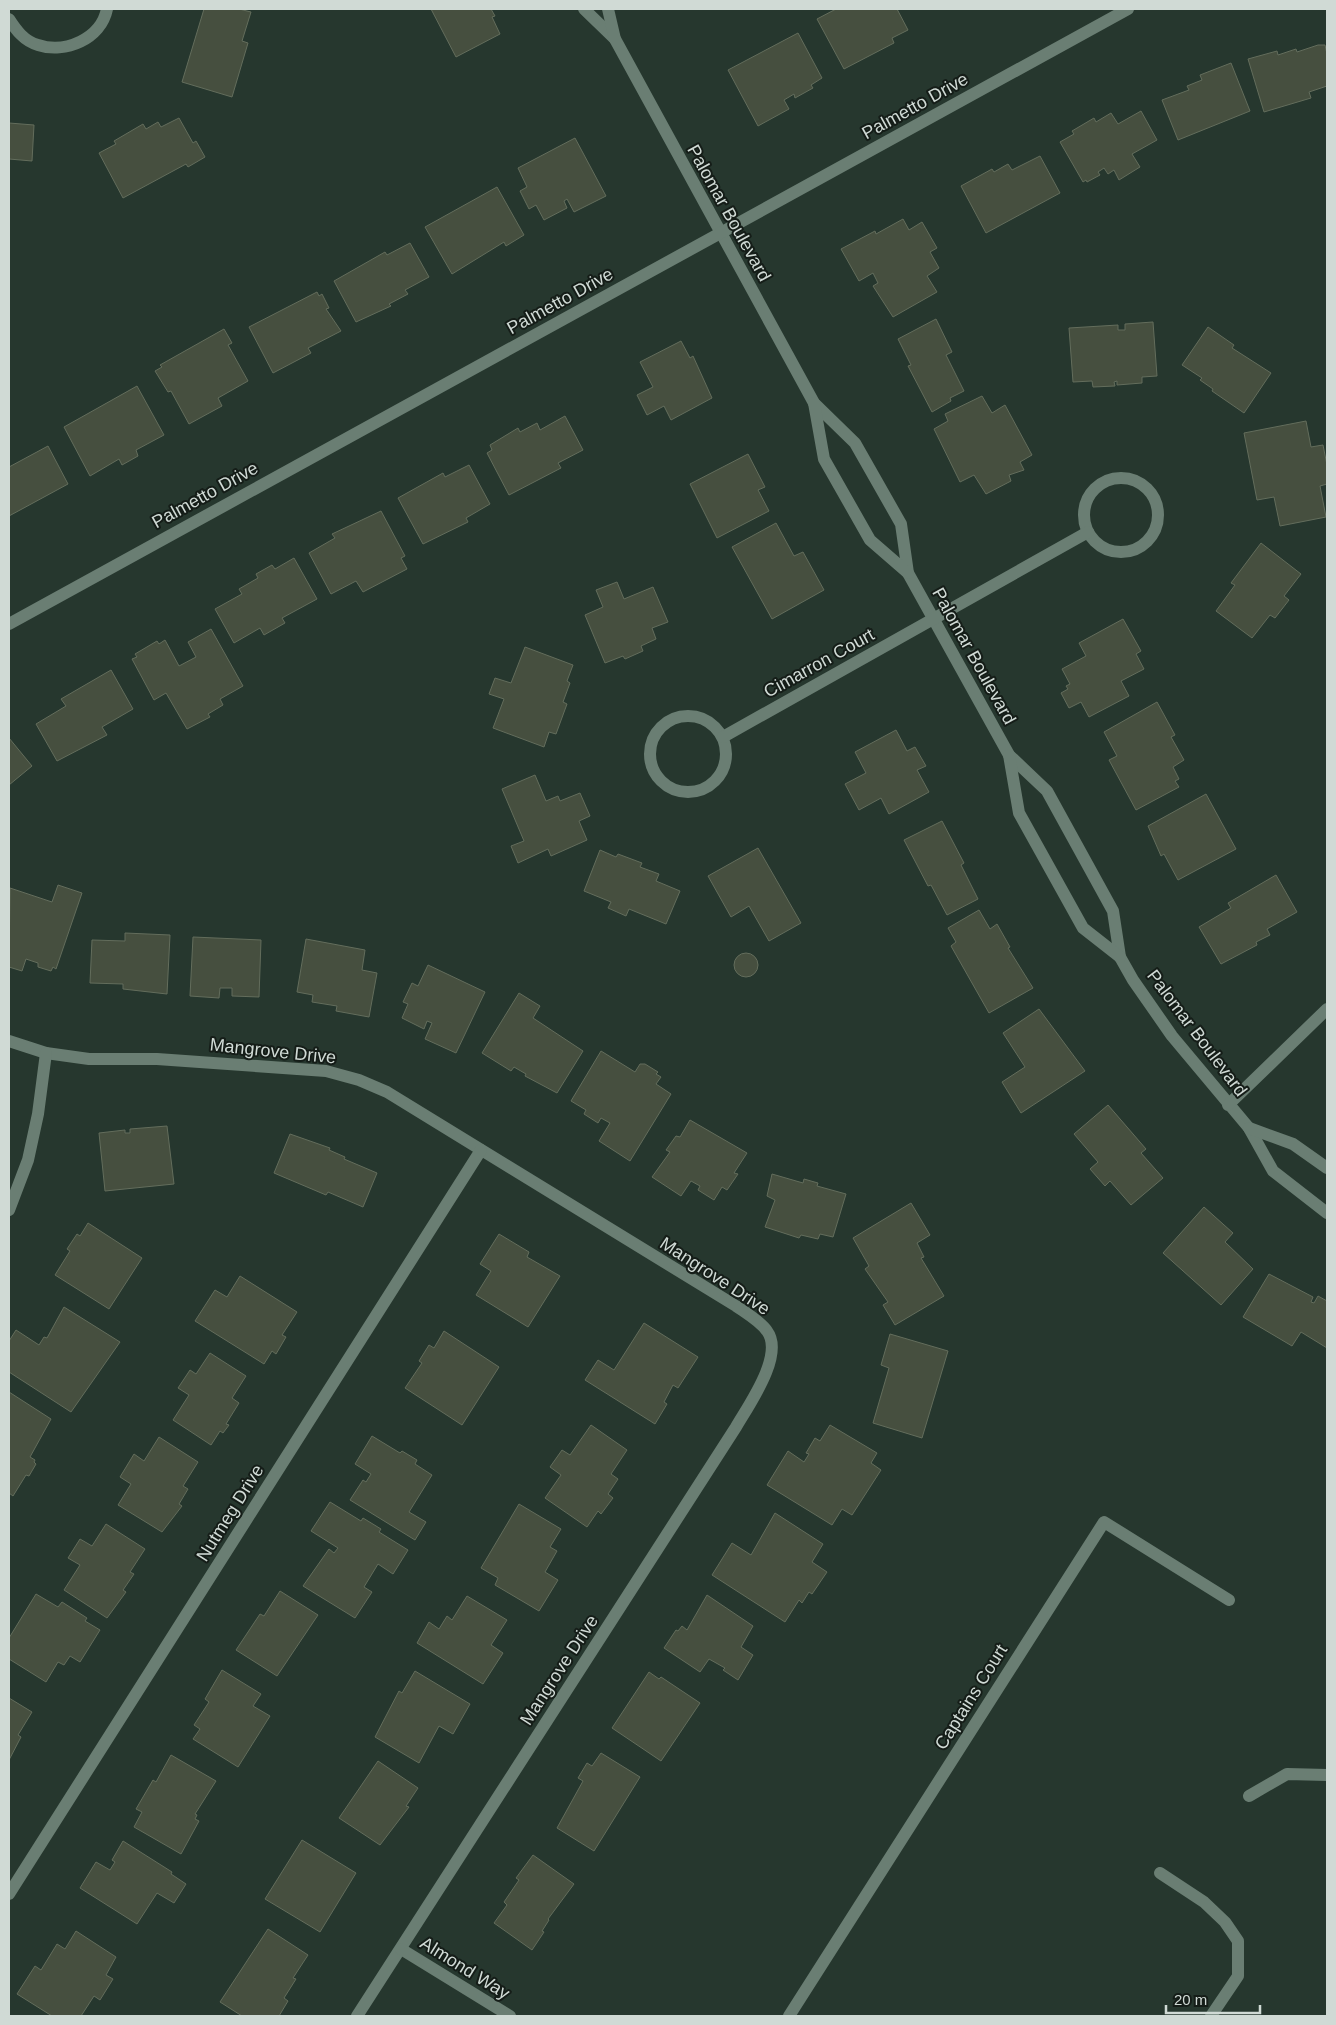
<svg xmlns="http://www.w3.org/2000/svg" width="1336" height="2025" font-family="Helvetica,sans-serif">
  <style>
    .building { fill: #464f3f; stroke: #636d5c }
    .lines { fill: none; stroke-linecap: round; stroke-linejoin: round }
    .lane { stroke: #6a7e73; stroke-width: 12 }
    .street { stroke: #6a7e73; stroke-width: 12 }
    .labels { text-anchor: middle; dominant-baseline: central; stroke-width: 4; stroke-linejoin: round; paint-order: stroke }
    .street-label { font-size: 18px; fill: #d0dad5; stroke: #151d18 }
  </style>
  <rect width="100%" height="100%" fill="#26372e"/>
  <g class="building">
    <path d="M204,9H239L251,12L242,41L248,43L232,97L182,82Z"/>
    <path d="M431,9H491L495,16L492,17L500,34L456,57Z"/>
    <path d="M836,9H897L908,30L892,38L894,43L844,69L817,19Z"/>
    <path d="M798,33L822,78L811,85L813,88L795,98L794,94L784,100L789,109L758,126L728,70Z"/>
    <path d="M1318,45H1325L1327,54V86L1309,92L1311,98L1264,112L1248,59L1277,51L1278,55L1296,49L1297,52Z"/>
    <path d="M1231,63L1250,111L1178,140L1162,100L1189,90L1187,86L1202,80L1200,75Z"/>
    <path d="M1141,111L1157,140L1132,154L1140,167L1119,180L1114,170L1108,174L1104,168L1098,172L1100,175L1087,182L1086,180L1083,182L1060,142L1074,134L1072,131L1094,118L1096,122L1111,113L1118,124Z"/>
    <path d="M179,118L193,143L196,141L205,157L188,167L186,164L123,198L99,153L116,144L114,141L143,124L146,129L158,122L161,127Z"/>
    <path d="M9,123L34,125L32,161L9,159Z"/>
    <path d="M575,138L606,196L574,212L567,199L564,201L567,208L544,220L536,205L529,209L520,191L527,187L518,168Z"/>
    <path d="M1040,156L1060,193L986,233L961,186L992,169L994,172L1008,164L1012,170Z"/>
    <path d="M497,187L524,235L506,246L504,242L452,274L425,227Z"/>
    <path d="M903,219L909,230L922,222L937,248L930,252L939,268L927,276L937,292L893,317L873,286L878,283L873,273L859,281L841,249L875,231L876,234Z"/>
    <path d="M410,243L429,277L405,290L408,294L389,304L391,306L356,322L334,281L385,252L387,255Z"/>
    <path d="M317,292L319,296L322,294L329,308L326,309L341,331L308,348L311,353L273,373L249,327Z"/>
    <path d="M936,319L952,352L946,355L964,391L950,398L951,401L932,412L908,366L911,365L898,339Z"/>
    <path d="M1153,322L1157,376L1142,377V383L1117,385V381L1114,382L1115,386L1093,387L1092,381L1073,382L1069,328L1118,325V330H1125V324Z"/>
    <path d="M1208,327L1234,345L1232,348L1271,373L1244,413L1212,391L1213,389L1200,380L1202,378L1182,365Z"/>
    <path d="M224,329L232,343L228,345L248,381L218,398L222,406L189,424L171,391L168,392L155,371L162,367L160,365Z"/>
    <path d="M681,341L690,358L693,356L712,398L671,420L664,406L647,415L637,395L653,387L640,362Z"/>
    <path d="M137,386L164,435L136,450L138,456L122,465L119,459L90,476L64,427Z"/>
    <path d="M982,396L992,413L1005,405L1032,455L1020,462L1024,470L1009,475L1011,481L986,494L974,475L960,482L934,429L948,421L945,414Z"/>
    <path d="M565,416L583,450L558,463L561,468L509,495L487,453L492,450L490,445L518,428L520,432L537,423L540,430Z"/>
    <path d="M1306,421L1311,447L1323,445L1327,465V484L1320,486L1326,517L1280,526L1274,497L1257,500L1244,433Z"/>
    <path d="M48,446L68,484L9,516V467Z"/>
    <path d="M748,454L765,487L758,490L769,511L717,538L690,484Z"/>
    <path d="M469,465L490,504L466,518L468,522L423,544L398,498L443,473L445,477Z"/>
    <path d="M381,511L405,556L401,558L407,569L363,592L356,581L331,594L309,553L335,538L332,534Z"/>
    <path d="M776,523L794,556L803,552L824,590L772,619L732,547Z"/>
    <path d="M1261,543L1301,574L1284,596L1289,600L1275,618L1270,615L1252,638L1216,611L1235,585L1231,583Z"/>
    <path d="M294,558L317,599L282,618L285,623L264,635L260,628L234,643L215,609L242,594L239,589L258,578L256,574L272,565L275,569Z"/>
    <path d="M617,582L624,599L653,587L668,622L652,628L656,639L641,646L643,651L625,659L623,656L605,663L585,615L603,607L596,590Z"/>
    <path d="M1123,619L1141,651L1136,654L1144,669L1121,681L1129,696L1089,717L1081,702L1069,708L1061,693L1068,689L1066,686L1070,684L1062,669L1086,656L1079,643Z"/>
    <path d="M211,629L243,686L220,699L223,705L208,714L210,717L187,729L166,693L154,700L132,659L137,657L135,654L157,641L159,644L165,640L179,666L196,657L188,642Z"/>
    <path d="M525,647L573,665L567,681L570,683L563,702L567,704L556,734L549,732L544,747L493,728L504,699L489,694L495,678L511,683Z"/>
    <path d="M111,670L133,709L102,727L107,735L57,761L36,724L66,706L61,699Z"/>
    <path d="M1157,702L1175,735L1171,737L1184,760L1173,767L1179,779L1175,781L1179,787L1136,810L1109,760L1117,756L1104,732Z"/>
    <path d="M896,730L907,751L915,747L926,766L917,770L929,792L889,814L881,798L859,810L845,784L866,773L855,752Z"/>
    <path d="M9,738L32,766L9,785Z"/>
    <path d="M535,775L546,801L558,796L560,801L580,793L590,816L579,821L587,840L551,856L548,849L518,863L511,846L524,841L502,789Z"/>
    <path d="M1206,794L1236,849L1178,880L1164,854L1161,856L1148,826Z"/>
    <path d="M942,821L964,863L961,865L978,899L947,915L931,885L928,886L904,840Z"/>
    <path d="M758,848L801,923L769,941L749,906L731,917L708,876Z"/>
    <path d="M600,850L616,857L618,854L642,863L640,867L659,874L656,881L680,891L666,924L629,909L626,916L608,908L611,902L584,891Z"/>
    <path d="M1276,875L1297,912L1267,929L1270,935L1256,942L1257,945L1221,964L1199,927L1231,908L1228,903Z"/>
    <path d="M58,885L82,893L56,969L53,967L51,971L38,967V963L26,959L22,971L9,967L10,888L52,902Z"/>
    <path d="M979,910L990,929L997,924L1010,947L1008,948L1033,988L989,1013L951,946L956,942L948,928Z"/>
    <path d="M125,933L170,935L167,994L123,989V984L90,983L92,940L125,941Z"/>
    <path d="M193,937L261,940L259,997L232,996V988H220L219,998L190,996Z"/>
    <path d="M306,939L365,950L362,970L377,973L369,1017L336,1011L337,1006L312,1002L313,995L297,992Z"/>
    <circle cx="746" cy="965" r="12"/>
    <path d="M428,965L485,992L456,1053L425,1039L432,1023L427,1021L424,1029L402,1018L408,1004L403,1002L412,983L418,986Z"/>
    <path d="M519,993L540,1006L533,1018L583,1051L557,1093L525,1076L526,1074L514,1067L511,1071L482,1053Z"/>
    <path d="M1039,1009L1085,1071L1021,1113L1002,1082L1025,1067L1003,1033Z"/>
    <path d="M601,1051L635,1072L640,1064H645L658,1072L656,1074L661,1077L656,1084L671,1094L630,1161L599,1141L610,1123L601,1118L598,1123L584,1114L586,1110L571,1101Z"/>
    <path d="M1108,1105L1146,1149L1141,1153L1163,1178L1131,1205L1110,1181L1105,1186L1090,1169L1098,1162L1074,1134Z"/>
    <path d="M690,1120L747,1153L734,1173L738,1174L727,1190L722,1187L714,1200L698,1190L700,1186L691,1181L681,1196L652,1177L670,1152L666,1150L676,1136L680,1137Z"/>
    <path d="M167,1126L174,1184L105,1191L99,1133L125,1130V1133H130V1129Z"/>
    <path d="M290,1134L330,1148L329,1150L345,1157L344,1159L377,1173L363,1207L328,1192L326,1195L274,1173Z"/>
    <path d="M772,1174L803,1183L804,1179L818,1183L817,1186L846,1194L833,1237L820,1234L818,1239L801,1235L799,1238L765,1227L775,1200L767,1196Z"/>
    <path d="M911,1203L930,1235L917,1243L924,1257L921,1258L944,1296L895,1325L883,1305L888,1302L865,1269L869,1266L853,1238Z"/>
    <path d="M1204,1207L1233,1233L1225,1242L1253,1269L1221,1305L1163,1253Z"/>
    <path d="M88,1223L142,1258L109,1309L55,1275L70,1251L67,1249L77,1234L80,1236Z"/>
    <path d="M499,1234L529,1252L527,1257L560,1276L528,1327L476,1295L491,1271L480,1264Z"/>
    <path d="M1269,1274L1313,1297L1311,1302L1314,1303L1318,1296L1327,1301V1348L1301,1332L1292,1346L1243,1317Z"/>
    <path d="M240,1276L297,1312L282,1335L286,1337L276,1354L272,1351L264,1364L195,1321L215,1290L227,1297Z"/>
    <path d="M64,1307L120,1342L71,1412L9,1372V1341L16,1330L39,1345L44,1337L47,1338Z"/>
    <path d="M644,1323L698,1357L678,1388L673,1385L664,1402L667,1404L655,1424L585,1380L598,1360L614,1370Z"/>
    <path d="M444,1331L499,1367L462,1425L405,1388L422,1363L419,1361L429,1345L434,1348Z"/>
    <path d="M890,1334L948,1351L922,1438L873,1423L889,1368L881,1365Z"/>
    <path d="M210,1353L246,1376L232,1398L239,1403L226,1424L229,1425L223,1433L220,1431L211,1445L173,1420L189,1395L178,1388L190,1370L196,1374Z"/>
    <path d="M9,1392L51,1419L30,1457L35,1460L34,1462L36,1464L29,1476L26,1475L13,1496L9,1493Z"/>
    <path d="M591,1425L627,1450L611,1474L618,1479L608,1494L613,1498L601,1514L598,1511L587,1527L545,1498L561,1475L550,1467L562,1450L570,1455Z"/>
    <path d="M830,1425L877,1453L871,1463L881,1470L852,1515L842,1509L832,1525L767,1485L788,1451L804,1462L809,1454L806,1453L815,1438L820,1441Z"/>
    <path d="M372,1436L400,1453L402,1451L417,1460L415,1464L432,1475L409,1512L426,1522L415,1540L350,1500L363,1480L366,1482L371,1474L355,1464Z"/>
    <path d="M159,1437L198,1462L183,1486L188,1489L179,1504L182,1506L162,1532L118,1505L131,1484L120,1477L134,1454L144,1461Z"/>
    <path d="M330,1502L361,1521L363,1518L381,1529L379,1532L408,1550L393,1574L378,1564L364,1587L372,1592L355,1618L303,1586L329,1549L334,1553L338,1548L311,1531Z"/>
    <path d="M519,1504L561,1529L550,1547L557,1551L545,1572L558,1580L539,1611L495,1585L498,1578L481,1568Z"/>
    <path d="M775,1513L823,1544L812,1562L827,1572L812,1594L809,1592L802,1603L799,1600L785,1622L712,1575L732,1543L751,1555Z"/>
    <path d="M106,1524L145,1549L130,1572L134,1574L123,1590L126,1592L107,1618L64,1590L80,1565L68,1558L80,1539L92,1546Z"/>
    <path d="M280,1591L318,1615L277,1676L236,1650L260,1614L264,1616Z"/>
    <path d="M36,1594L58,1607L62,1602L87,1618L85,1621L100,1630L80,1662L70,1656L64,1665L58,1662L46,1682L9,1659V1638Z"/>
    <path d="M707,1595L753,1626L741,1647L753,1655L738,1680L723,1670L725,1668L709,1659L700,1672L664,1648L676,1630L678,1631L682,1626L687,1630Z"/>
    <path d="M467,1596L507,1620L491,1645L503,1653L483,1684L417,1643L429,1622L439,1629L447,1616L452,1620Z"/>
    <path d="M222,1670L261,1694L253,1706L270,1716L238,1767L193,1739L200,1729L194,1725L209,1702L205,1699Z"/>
    <path d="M415,1671L470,1704L453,1734L439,1726L419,1763L375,1737L399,1691L402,1693Z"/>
    <path d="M649,1672L659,1679L661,1677L700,1703L661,1761L612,1728Z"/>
    <path d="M9,1698L32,1712L18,1735L21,1737L9,1760Z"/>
    <path d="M601,1753L640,1777L594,1851L557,1828L583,1781L578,1778L587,1763L592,1766Z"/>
    <path d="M171,1755L216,1781L195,1814L197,1815L195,1819L199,1821L181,1854L134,1827L142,1812L136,1809L153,1780L156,1782Z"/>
    <path d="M378,1761L418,1788L406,1806L409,1807L380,1845L339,1818Z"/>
    <path d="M302,1840L356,1873L320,1932L265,1899Z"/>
    <path d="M123,1841L172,1872L171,1874L186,1884L174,1903L157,1893L137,1924L80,1888L96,1862L110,1870L115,1862L112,1860Z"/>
    <path d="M533,1855L574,1884L548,1919L549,1920L542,1931L544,1932L532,1950L494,1923L507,1905L504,1902L519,1880L516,1878Z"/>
    <path d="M268,1929L308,1955L293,1978L296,1979L284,1998L288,2001L279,2016H242L220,2002Z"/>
    <path d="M76,1931L116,1957L106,1975L113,1979L100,2000L94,1996L81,2016H52L17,1994L35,1966L41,1970L57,1944L65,1949Z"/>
  </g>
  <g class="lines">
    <g class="lane">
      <path d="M1249,1796L1287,1774L1327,1775"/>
      <path d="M1160,1873L1204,1902L1225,1922L1238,1941V1976L1211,2016"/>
    </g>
    <g class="street">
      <path d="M584,9L615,39"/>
      <path d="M608,9L615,39L814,403L855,443L901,524L908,573L1009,755L1047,791L1113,911L1120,957L1133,980L1172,1036L1249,1128L1273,1171L1327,1213"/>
      <path d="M9,19C16,30 24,41 38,45C65,54 101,39 107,9"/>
      <path d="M814,403L824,459L870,540L908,573"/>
      <circle cx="1121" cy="515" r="37"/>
      <path d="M9,624L1128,9"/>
      <circle cx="688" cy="754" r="38"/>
      <path d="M723,737L1088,532"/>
      <path d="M1009,755L1019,813L1083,928L1120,957"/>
      <path d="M9,1041L46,1053L89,1059H157L326,1071L359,1080L387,1092L736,1306C746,1313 760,1321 767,1331C785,1355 748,1406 736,1427L357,2016"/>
      <path d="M1228,1105L1327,1009"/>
      <path d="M1249,1128L1293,1144L1327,1168"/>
      <path d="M9,1210L28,1160L38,1114L46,1053"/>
      <path d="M9,1894L481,1150"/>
      <path d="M401,1949L510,2016"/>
      <path d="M789,2016L1104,1522L1229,1600"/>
    </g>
  </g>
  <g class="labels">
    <g class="street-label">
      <text transform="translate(915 106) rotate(-29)">Palmetto Drive</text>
      <text transform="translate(729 213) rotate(61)">Palomar Boulevard</text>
      <text transform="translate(560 301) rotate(-29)">Palmetto Drive</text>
      <text transform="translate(205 495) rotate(-29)">Palmetto Drive</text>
      <text transform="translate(974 656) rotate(61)">Palomar Boulevard</text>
      <text transform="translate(819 663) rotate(-29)">Cimarron Court</text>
      <text transform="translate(1197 1033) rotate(53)">Palomar Boulevard</text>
      <text transform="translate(273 1051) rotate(6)">Mangrove Drive</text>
      <text transform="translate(715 1276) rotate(33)">Mangrove Drive</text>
      <text transform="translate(230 1513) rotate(-58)">Nutmeg Drive</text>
      <text transform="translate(559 1670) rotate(-57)">Mangrove Drive</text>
      <text transform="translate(971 1697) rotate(-58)">Captains Court</text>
      <text transform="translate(465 1968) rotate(32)">Almond Way</text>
    </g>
  </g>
  <rect width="1336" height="2025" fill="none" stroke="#d0dad5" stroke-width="20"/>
  <path d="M1166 2005v8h94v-8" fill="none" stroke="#d0dad5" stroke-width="2.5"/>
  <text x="1174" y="2005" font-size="15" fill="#d0dad5" stroke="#151d18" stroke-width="4" paint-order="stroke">20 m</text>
</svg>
